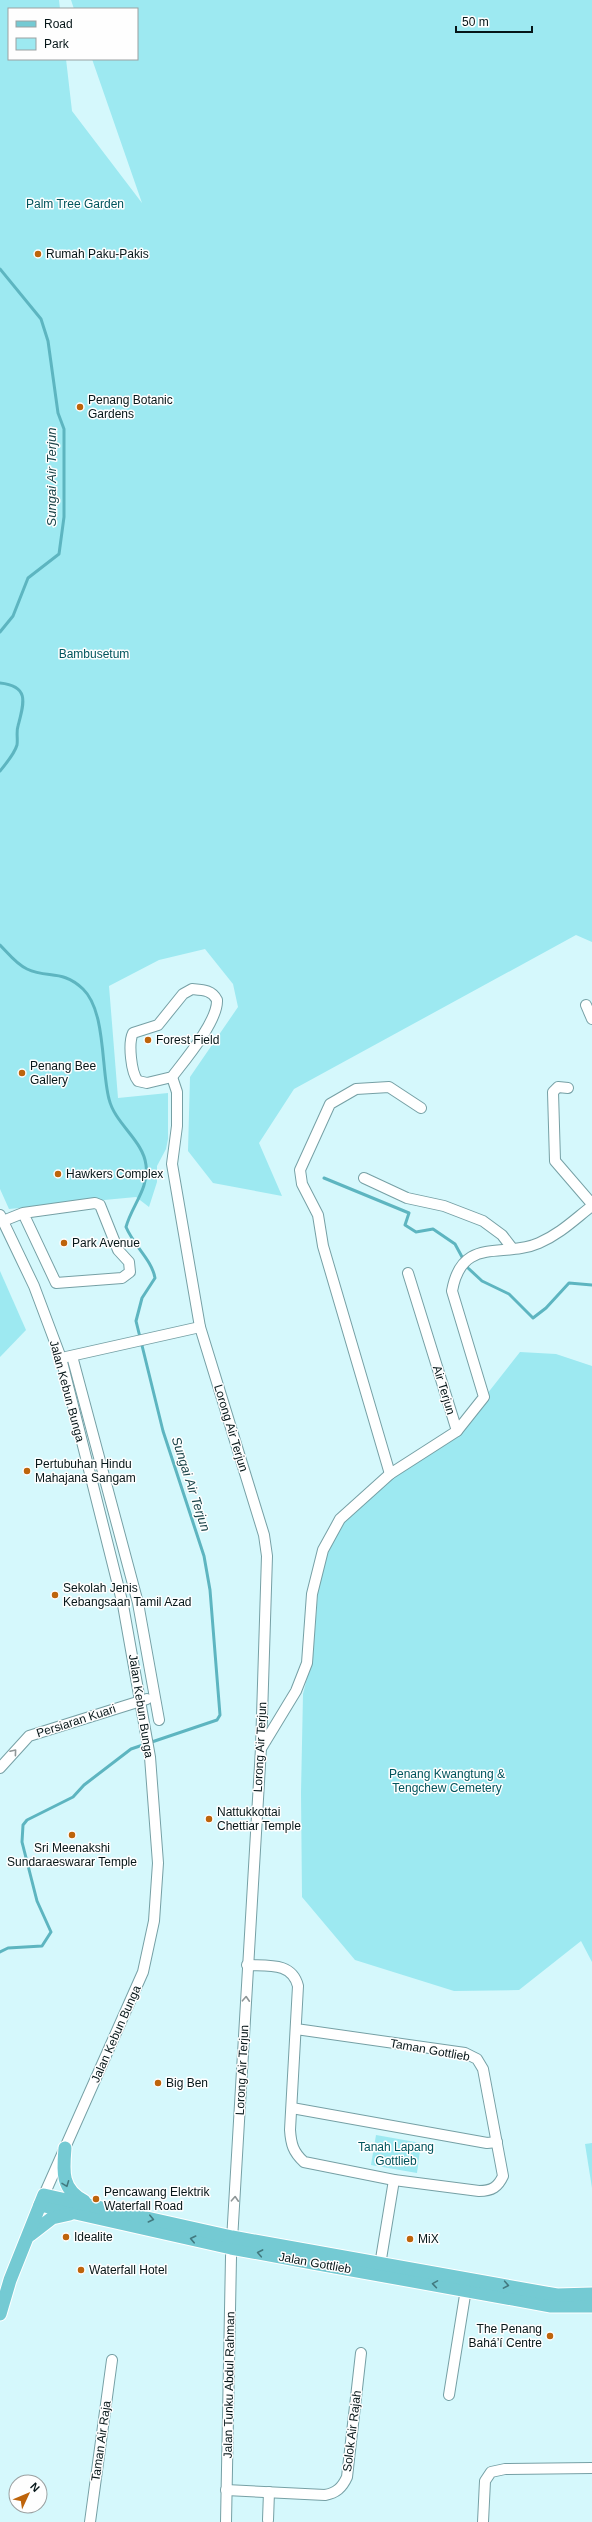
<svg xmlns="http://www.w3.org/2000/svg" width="592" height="2522" font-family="Helvetica,sans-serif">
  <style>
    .green { fill: #9de9f1 }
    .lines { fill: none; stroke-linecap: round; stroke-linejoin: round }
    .stream { stroke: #5db5c0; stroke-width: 3 }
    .minor-casing { stroke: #76a0a5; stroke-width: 12 }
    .major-casing { stroke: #fff; stroke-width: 15 }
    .minor { stroke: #fff; stroke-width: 10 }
    .major { stroke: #74cad3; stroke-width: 13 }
    .oneway { stroke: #8f9697 }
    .oneway2 { stroke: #42797f }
    .poi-dot { fill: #be640b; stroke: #fefefe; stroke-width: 1.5 }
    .labels { text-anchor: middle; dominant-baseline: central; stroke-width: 3; stroke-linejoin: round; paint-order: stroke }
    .park-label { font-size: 12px; fill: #00545c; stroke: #fefefe }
    .poi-label { font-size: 12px; fill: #061618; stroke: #fefefe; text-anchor: start }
    .street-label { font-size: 12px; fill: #061618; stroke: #fefefe }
    .water-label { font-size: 13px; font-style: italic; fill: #1c454a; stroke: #fefefe }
  </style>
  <rect width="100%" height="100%" fill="#d5f8fc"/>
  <g class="green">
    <path d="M0,0H59L60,9H9V59H66L72,111L142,203L92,59H137V9H74L71,0H592V942L576,935L294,1089L259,1143L282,1196L213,1183L188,1151L190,1077L238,1007L233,984L205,949L159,960L109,986L118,1098L168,1093V1139L166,1149L157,1166V1182L149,1207L136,1197L9,1209L0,1189Z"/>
    <path d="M0,1271L26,1330L0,1357Z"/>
    <path d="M520,1352L556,1354L592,1366V1962L581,1941L519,1990L454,1991L355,1960L302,1897L301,1793L303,1694L313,1655L320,1567L335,1523L382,1477L454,1436Z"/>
    <path d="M376,2135L421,2143L417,2173L371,2165Z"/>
    <path d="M592,2143V2188L585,2144Z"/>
  </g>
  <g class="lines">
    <g class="stream">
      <path d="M0,269L41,319L48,341L58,413L64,429V517L59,554L28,578L13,616L0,632"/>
      <path d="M0,683C30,686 24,703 18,726C16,732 18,739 17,745C15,752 5,765 0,771"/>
      <path d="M0,945C8,953 16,964 27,969C48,979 62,969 83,989C106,1011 101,1069 109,1099C115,1124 143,1140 146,1165C149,1189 132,1205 126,1227C134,1246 152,1260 155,1278L142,1298L136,1321L163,1431L204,1556L210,1590L220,1715L217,1720L131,1749L84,1785L73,1797L27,1820L23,1825L22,1842L37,1901L51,1932L42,1946L8,1948L0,1952"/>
      <path d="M324,1178L409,1213L405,1225L416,1232L433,1229L455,1244L468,1268L482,1281L509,1294L533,1318L546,1308L569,1283L592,1285"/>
    </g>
    <g class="minor-casing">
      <g id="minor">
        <path d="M192,989C203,990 212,990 217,1000C218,1021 185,1060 172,1077L147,1083L138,1081C131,1073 128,1043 133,1033L158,1025L183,994Z"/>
        <path d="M586,1005L592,1019"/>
        <path d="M172,1077L177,1092V1126L172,1164L200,1327L264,1535L267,1556L261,1748L231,2257L226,2522"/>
        <path d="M568,1088L558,1087L553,1092L555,1161L592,1204"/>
        <path d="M364,1178L407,1198L444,1206L483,1221L502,1235L512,1248"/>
        <path d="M0,1215L34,1286L61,1358L123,1605L150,1757L158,1863L154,1921L143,1972L44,2195"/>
        <path d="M3,1221L23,1213L56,1283L122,1278L130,1272L129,1262L118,1250L100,1205L95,1203L23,1213"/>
        <path d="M408,1273L457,1431"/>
        <path d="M72,1356L138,1603L159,1720"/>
        <path d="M66,1357L200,1327"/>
        <path d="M390,1474L323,1246L318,1215L302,1184L300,1170L330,1104L356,1089L389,1087L421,1108"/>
        <path d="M262,1747L296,1691L307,1663L312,1594L323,1550L340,1519L390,1474L457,1431L484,1397L452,1291C462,1235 503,1259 539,1243C560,1234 575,1219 592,1206"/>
        <path d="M0,1768L29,1736L147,1699"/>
        <path d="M247,1965C268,1966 292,1962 298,1986L290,2130C291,2144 293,2152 304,2162L394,2180L479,2191C492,2191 498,2187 503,2176L483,2069L477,2059L465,2053L296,2029"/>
        <path d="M292,2108L487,2143L497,2142"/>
        <path d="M379,2271L394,2180"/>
        <path d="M449,2395L466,2289"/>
        <path d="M226,2490L325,2495C336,2493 342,2488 347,2477L361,2353"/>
        <path d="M268,2520L269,2492"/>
        <path d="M90,2522L112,2360"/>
        <path d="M483,2522L485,2481L491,2472L505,2469L592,2468"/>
      </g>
    </g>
    <g class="major-casing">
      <g id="major">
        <path d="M65,2148C63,2171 61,2189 84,2201"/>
        <path d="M40,2205L231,2248L313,2263L551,2306H592"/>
        <path d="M30,2235L52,2218L70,2214"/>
        <path d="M0,2314L10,2280L44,2195L232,2237L557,2295L592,2294"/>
      </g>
    </g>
    <use href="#minor" class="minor"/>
    <use href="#major" class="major"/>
  </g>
  <defs><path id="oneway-chevron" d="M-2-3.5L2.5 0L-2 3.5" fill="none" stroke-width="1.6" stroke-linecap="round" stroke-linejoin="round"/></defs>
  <g class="oneway">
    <use href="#oneway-chevron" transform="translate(14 1752) rotate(-50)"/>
    <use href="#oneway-chevron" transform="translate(246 1999) rotate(-87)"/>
    <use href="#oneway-chevron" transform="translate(235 2199) rotate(-87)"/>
  </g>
  <g class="oneway2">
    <use href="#oneway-chevron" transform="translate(66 2184) rotate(69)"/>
    <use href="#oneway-chevron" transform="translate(151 2219) rotate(13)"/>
    <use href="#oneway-chevron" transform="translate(193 2239) rotate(-167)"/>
    <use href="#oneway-chevron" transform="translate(260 2253) rotate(-169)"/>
    <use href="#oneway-chevron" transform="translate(435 2284) rotate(-171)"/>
    <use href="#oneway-chevron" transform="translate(506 2285) rotate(10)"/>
  </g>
  <g class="poi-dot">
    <circle cx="38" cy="254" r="4"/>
    <circle cx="80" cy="407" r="4"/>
    <circle cx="148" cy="1040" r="4"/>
    <circle cx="22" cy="1073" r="4"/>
    <circle cx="58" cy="1174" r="4"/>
    <circle cx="64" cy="1243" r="4"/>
    <circle cx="27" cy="1471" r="4"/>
    <circle cx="55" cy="1595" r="4"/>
    <circle cx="209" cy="1819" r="4"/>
    <circle cx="72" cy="1835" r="4"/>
    <circle cx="158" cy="2083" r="4"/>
    <circle cx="96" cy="2199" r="4"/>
    <circle cx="66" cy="2237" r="4"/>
    <circle cx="410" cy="2239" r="4"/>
    <circle cx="81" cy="2270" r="4"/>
    <circle cx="550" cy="2336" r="4"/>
  </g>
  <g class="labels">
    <g class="park-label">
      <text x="75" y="204">Palm Tree Garden</text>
      <text x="94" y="654">Bambusetum</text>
      <text x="447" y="1774">Penang Kwangtung &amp;<tspan x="447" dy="14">Tengchew Cemetery</tspan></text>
      <text x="396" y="2147">Tanah Lapang<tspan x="396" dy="14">Gottlieb</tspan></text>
    </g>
    <g class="poi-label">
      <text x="46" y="254">Rumah Paku-Pakis</text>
      <text x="88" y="400">Penang Botanic<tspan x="88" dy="14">Gardens</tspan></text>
      <text x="156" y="1040">Forest Field</text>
      <text x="30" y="1066">Penang Bee<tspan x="30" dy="14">Gallery</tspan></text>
      <text x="66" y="1174">Hawkers Complex</text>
      <text x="72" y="1243">Park Avenue</text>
      <text x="35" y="1464">Pertubuhan Hindu<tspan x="35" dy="14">Mahajana Sangam</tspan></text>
      <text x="63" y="1588">Sekolah Jenis<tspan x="63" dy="14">Kebangsaan Tamil Azad</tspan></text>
      <text x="217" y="1812">Nattukkottai<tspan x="217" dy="14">Chettiar Temple</tspan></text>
      <text x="72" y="1848" text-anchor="middle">Sri Meenakshi<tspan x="72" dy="14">Sundaraeswarar Temple</tspan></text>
      <text x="166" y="2083">Big Ben</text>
      <text x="104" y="2192">Pencawang Elektrik<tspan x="104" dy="14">Waterfall Road</tspan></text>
      <text x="74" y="2237">Idealite</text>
      <text x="418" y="2239">MiX</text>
      <text x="89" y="2270">Waterfall Hotel</text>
      <text x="542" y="2329" text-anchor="end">The Penang<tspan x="542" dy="14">Bahá’í Centre</tspan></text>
    </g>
    <g class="street-label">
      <text transform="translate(444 1390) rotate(73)">Air Terjun</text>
      <text transform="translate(67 1391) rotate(75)">Jalan Kebun Bunga</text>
      <text transform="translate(231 1428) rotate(73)">Lorong Air Terjun</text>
      <text transform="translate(141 1706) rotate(81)">Jalan Kebun Bunga</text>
      <text transform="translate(76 1721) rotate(-18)">Persiaran Kuari</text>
      <text transform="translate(260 1747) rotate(-87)">Lorong Air Terjun</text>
      <text transform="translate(116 2034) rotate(-66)">Jalan Kebun Bunga</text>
      <text transform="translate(430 2050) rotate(10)">Taman Gottlieb</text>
      <text transform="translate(242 2070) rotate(-87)">Lorong Air Terjun</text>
      <text transform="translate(315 2263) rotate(10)">Jalan Gottlieb</text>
      <text transform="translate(229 2385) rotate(-89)">Jalan Tunku Abdul Rahman</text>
      <text transform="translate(352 2431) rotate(-83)">Solok Air Rajah</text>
      <text transform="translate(101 2441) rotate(-82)">Taman Air Raja</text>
    </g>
    <g class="water-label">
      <text transform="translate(51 477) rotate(-90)">Sungai Air Terjun</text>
      <text transform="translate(191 1484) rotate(72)">Sungai Air Terjun</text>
    </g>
  </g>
  <rect x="8" y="8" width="130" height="52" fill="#fefefe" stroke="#9ba1a2"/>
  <rect x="16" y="21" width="20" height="6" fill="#74cad3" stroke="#9ba1a2"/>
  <text x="44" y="28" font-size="12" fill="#061618">Road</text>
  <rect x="16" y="38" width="20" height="12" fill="#9de9f1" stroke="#9ba1a2"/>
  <text x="44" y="48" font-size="12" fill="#061618">Park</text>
  <g transform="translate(28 2494) rotate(46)"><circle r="19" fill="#fefefe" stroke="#9ba1a2"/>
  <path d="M0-3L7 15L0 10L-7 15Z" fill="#be640b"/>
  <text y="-6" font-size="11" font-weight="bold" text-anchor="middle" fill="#061618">N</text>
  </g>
  <path d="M456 26v6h76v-6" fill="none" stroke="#061618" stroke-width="2"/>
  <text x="462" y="26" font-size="12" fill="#061618" stroke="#fefefe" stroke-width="3" paint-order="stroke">50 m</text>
</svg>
